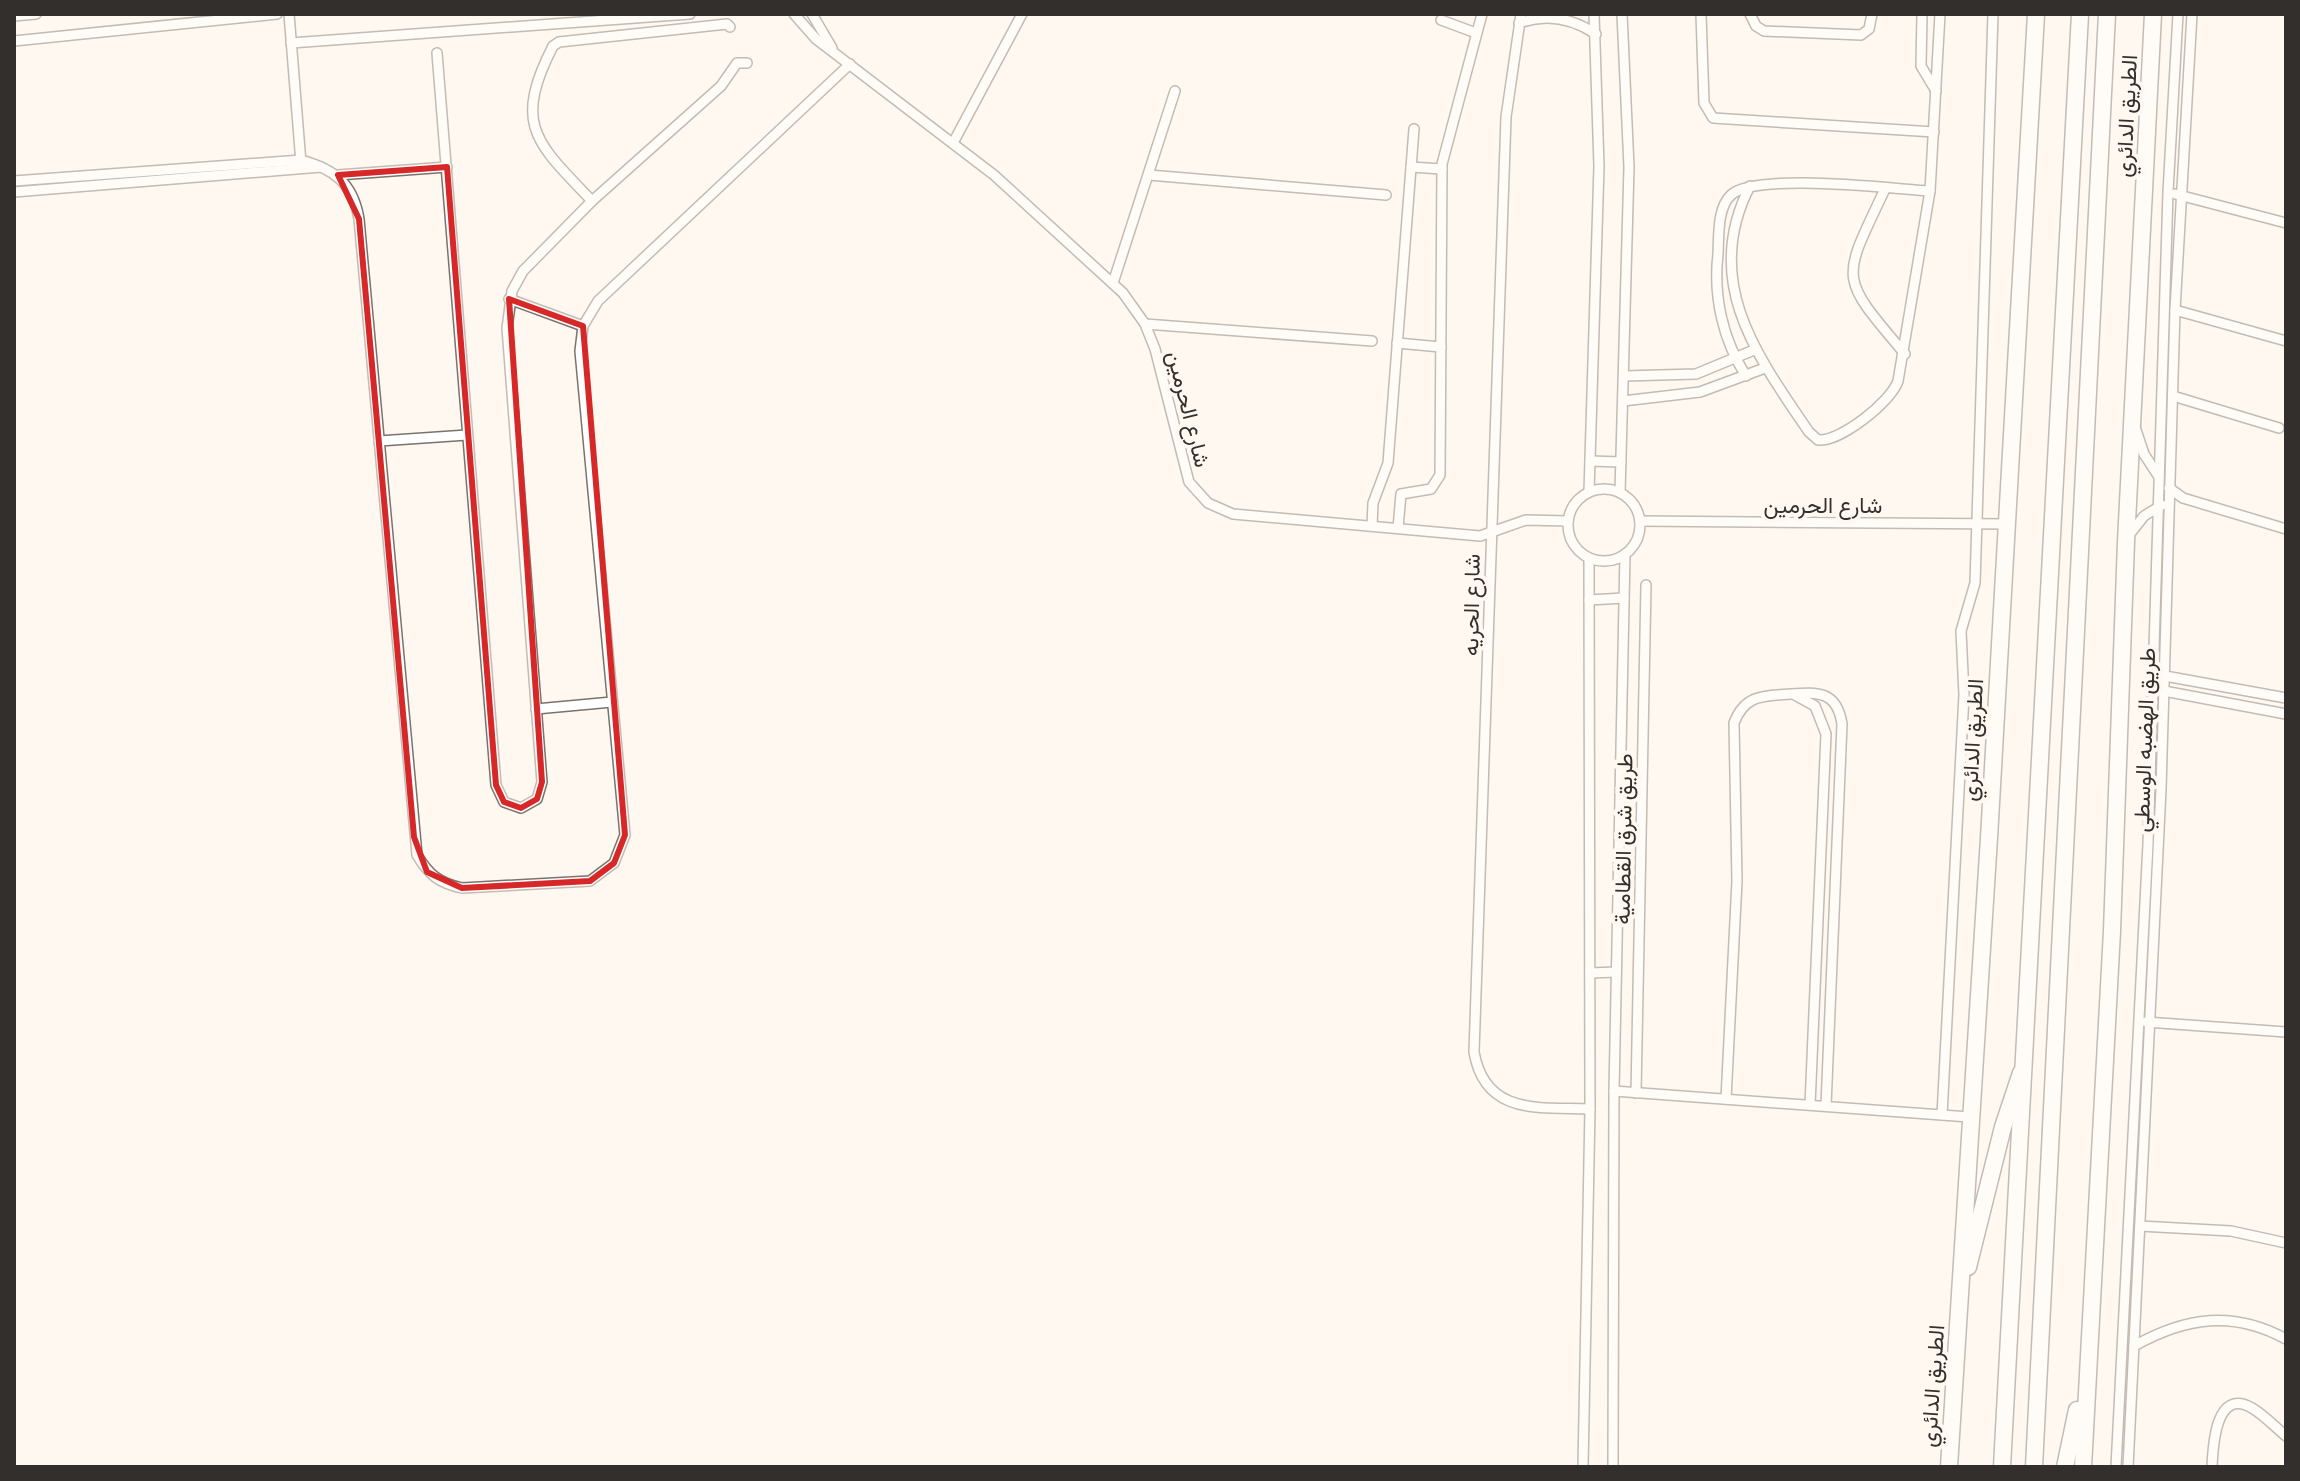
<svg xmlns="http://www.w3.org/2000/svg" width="2300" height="1481" font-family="'Archivo Narrow',Vazirmatn,sans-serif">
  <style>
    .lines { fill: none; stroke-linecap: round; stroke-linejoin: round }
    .street-casing { stroke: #79736c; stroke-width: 12 }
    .highway-casing { stroke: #79736c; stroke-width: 19 }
    .street { stroke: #fff; stroke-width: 9 }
    .highway { stroke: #fff; stroke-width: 16 }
    .marked { fill: none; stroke: #d62828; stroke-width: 6; stroke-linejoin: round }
    .labels { text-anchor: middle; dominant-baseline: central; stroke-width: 8; stroke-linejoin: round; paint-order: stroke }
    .street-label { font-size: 22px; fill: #322f2c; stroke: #fff8f0 }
  </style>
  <rect width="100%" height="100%" fill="#fff8f0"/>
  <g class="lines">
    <g class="street-casing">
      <g id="street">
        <path d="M289,14L301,163"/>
        <path d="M794,14L816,39L994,175L1123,293L1145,324L1155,349L1189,482L1208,503L1233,514L1480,536L1526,520L1568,521"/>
        <path d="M812,14L832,48"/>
        <path d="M1521,14L1506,117L1474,1052C1485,1116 1540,1107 1590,1109"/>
        <path d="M1701,14L1704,103L1713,118L1934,132"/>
        <path d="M1750,14L1756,26L1764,31L1861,35L1869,29L1872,14"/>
        <path d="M1922,14L1921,66L1936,91"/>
        <path d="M14,16L36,14"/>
        <path d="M1441,20L1476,33"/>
        <path d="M1519,23C1547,13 1572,18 1596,34"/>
        <path d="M14,41L277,14"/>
        <path d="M291,43L690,14"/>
        <path d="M437,53L496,785L504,802L521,808L537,799L542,782L507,328L512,291L523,271L592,201L721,86L737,63H747"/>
        <path d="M953,143L1022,14"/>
        <path d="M1411,167L1442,169"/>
        <path d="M338,175L447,167"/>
        <path d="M1149,175L1386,195"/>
        <path d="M14,181L301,160C334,169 353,183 359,219L417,855C429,875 439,883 462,888L590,881L614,863L625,835L580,351L583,326L598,301L850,64"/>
        <path d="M1750,186C1701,281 1757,356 1809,432L1818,440C1840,442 1891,402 1898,381L1930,191L1940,14"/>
        <path d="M1885,189C1841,282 1838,275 1905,354"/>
        <path d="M14,192L321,167"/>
        <path d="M2175,194L2286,223"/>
        <path d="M592,201C537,143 512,126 553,46L559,42L727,24L730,27"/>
        <path d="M1113,283L1175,91"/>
        <path d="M509,299L583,326"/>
        <path d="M2175,310L2286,341"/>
        <path d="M1145,324L1372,341"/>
        <path d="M1397,343L1441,347"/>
        <path d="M1624,376L1696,374L1754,350"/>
        <path d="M1746,376C1723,340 1713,297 1718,254C1719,236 1717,208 1731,195C1755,172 1893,189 1930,191"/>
        <path d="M2173,396L2279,428"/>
        <path d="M1623,401L1700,392L1765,368"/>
        <path d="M2136,430L2144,454L2159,477"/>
        <path d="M379,441L467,435"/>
        <path d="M1590,461L1621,462"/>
        <path d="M2169,488L2183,498L2286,529"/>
        <circle cx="1604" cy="525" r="36"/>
        <path d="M1589,492L1599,166L1594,14"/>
        <path d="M1620,492L1629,167L1622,14"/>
        <path d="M1640,521L2006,524"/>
        <path d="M1372,526L1373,503L1388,463L1414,129"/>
        <path d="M1398,528L1401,494L1431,489L1440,475L1442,164L1482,14"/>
        <path d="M2129,535L2144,516L2162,505"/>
        <path d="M1589,600L1624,598"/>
        <path d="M2165,676L2286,698"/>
        <path d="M2164,691L2286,714"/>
        <path d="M1795,695L1815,706L1826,734L1810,1105"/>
        <path d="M536,709L612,702"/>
        <path d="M1590,973L1616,972"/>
        <path d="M2146,1022L2286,1032"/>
        <path d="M1614,1091L1969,1117"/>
        <path d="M1636,1093L1646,585"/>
        <path d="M1726,1099L1737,881L1734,723C1745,694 1764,696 1791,694C1818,692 1837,691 1842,724L1826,1106"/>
        <path d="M1942,1115L1964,695L1961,631L1975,583L1993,14"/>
        <path d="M2140,1226L2231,1231L2286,1243"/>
        <path d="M2134,1346C2186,1317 2233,1310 2286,1339"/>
        <path d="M1583,1467L1590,1109L1589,558"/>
        <path d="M1613,1467L1614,1091L1625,554"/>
        <path d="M2116,1467L2148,844L2168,192L2178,14"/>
        <path d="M2128,1467L2161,789L2175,310L2192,14"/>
        <path d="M2212,1467C2213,1447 2215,1387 2252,1408C2264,1415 2275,1427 2286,1436"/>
      </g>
    </g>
    <g class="highway-casing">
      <g id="highway">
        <path d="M1968,1267L2003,1127L2021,1073"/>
        <path d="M1949,1467L1989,838L2036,14"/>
        <path d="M2002,1467L2080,14"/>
        <path d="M2034,1467L2107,14"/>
        <path d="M2065,1467L2077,1410"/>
        <path d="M2083,1467L2112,931L2126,542L2153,14"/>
      </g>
    </g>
    <use href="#street" class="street"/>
    <use href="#highway" class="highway"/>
  </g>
  <path d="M0 0H2300V1481H0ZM447,167L496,785L504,802L521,808L537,799L542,782L509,299L583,326L625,835L614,863L590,881L462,888L427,872L414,837L359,219L338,175Z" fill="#fff8f0" fill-opacity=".55" fill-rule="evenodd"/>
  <path class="marked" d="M447,167L496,785L504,802L521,808L537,799L542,782L509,299L583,326L625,835L614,863L590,881L462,888L427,872L414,837L359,219L338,175Z"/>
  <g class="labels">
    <g class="street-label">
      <text transform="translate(2126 116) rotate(-87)">الطريق الدائري</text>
      <text transform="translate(1189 409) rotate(76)">شارع الحرمين</text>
      <text x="1823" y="505">شارع الحرمين</text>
      <text transform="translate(1471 605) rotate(-89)">شارع الحريه</text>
      <text transform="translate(1972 740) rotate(-87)">الطريق الدائري</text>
      <text transform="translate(2144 740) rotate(-88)">طريق الهضبه الوسطي</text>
      <text transform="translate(1623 839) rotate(-89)">طريق شرق القطامية</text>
      <text transform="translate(1932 1386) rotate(-86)">الطريق الدائري</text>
    </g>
  </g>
  <rect width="2300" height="1481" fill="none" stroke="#322f2c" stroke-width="32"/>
</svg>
